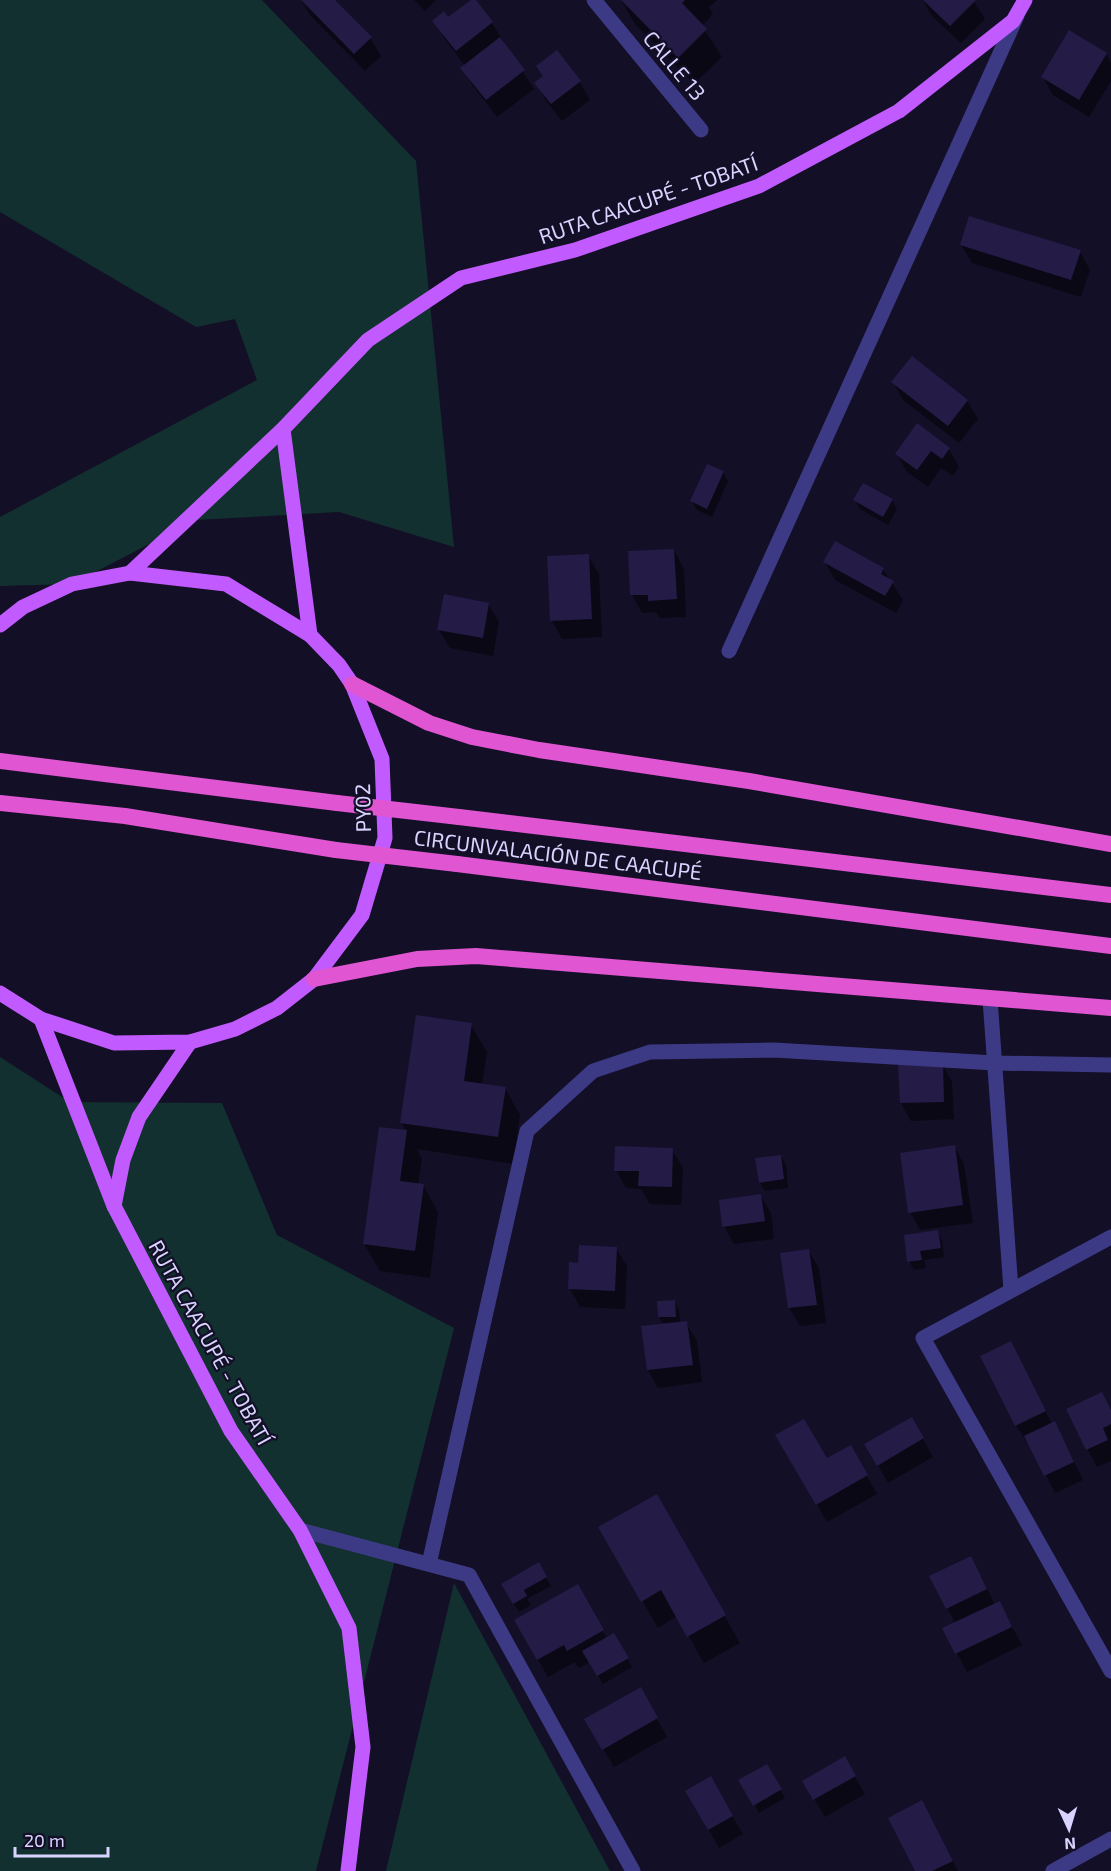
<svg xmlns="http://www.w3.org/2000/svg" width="1111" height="1871" font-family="'Exo 2',sans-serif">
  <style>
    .green { fill: #12302f }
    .shadow { fill: #0007 }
    .building { fill: #241b47 }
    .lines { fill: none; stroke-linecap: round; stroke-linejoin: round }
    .service { stroke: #3d3a85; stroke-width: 15 }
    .minor { stroke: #3d3a85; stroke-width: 15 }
    .primary { stroke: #c25bff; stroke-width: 15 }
    .trunk { stroke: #e055d1; stroke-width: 16 }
    .trunk-bridge { stroke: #e055d1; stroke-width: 16 }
    .labels { text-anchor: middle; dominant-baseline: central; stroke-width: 4.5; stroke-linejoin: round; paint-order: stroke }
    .street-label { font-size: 21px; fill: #d9d4ff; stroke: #130f26 }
  </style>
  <rect width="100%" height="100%" fill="#130f26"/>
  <g class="green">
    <path d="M0,0H262L416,161L454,547L339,512L196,520L72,584L0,586V517L257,380L235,319L196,327L0,212Z"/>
    <path d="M0,1057L70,1102L222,1103L277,1235L454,1328L316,1871H0Z"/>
    <path d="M454,1583L610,1871H386Z"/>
  </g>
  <g class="shadow">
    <path d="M301,0H333L370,38L381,56L365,71L310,15Z"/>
    <path d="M414,0H436L425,11Z"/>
    <path d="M474,0L492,23L534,89L497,117L473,86L462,68L465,66L445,39L434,21L448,20Z"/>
    <path d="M621,0H717L709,7L713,14L702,26L722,57L694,84L635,24Z"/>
    <path d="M923,0H973L985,19L961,43L931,15Z"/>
    <path d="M556,52L580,82L590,100L562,121L546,101L536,83L544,77Z"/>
    <path d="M1106,54L1111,63V81L1089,117L1053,95L1043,77Z"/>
    <path d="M961,245L1080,252L1090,270L1081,297L972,263Z"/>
    <path d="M893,382L967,401L978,419L959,443L903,400Z"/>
    <path d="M949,449L959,467L953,476L941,468L928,487L907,472L897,454Z"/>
    <path d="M723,472L728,481L712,517L697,510L692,501Z"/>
    <path d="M855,500H892L897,509L888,525L860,509Z"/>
    <path d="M674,550L684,569L686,617L660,618L656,612L642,613L632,595Z"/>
    <path d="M588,556L599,574L602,637L562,639L552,621L549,558Z"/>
    <path d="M825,562L883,569L903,600L896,613L835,580Z"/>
    <path d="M488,604L499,622L493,656L450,648L439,630Z"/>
    <path d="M471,1025L487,1052L482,1085L505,1088L520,1115L513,1164L417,1149L422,1159L418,1185H423L438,1212L430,1278L380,1271L364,1244L380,1128L407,1132L401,1122Z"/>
    <path d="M942,1064L952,1082L954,1119L911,1121L901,1103Z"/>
    <path d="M954,1146L964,1164L973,1223L920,1230L910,1212Z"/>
    <path d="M672,1150L683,1168L681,1205L650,1204L641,1189L626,1188L616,1170Z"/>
    <path d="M781,1156L786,1165L788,1188L765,1191L760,1183Z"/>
    <path d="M760,1195L771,1213L774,1239L734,1244L724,1226Z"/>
    <path d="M937,1232L942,1241L944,1257L924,1260L926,1268L914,1270L909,1261Z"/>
    <path d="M616,1248L627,1266L625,1309L580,1307L570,1289L580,1264Z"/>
    <path d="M808,1250L819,1268L826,1323L800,1326L789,1308L782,1254Z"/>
    <path d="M674,1301L679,1310L680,1323H686L697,1341L702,1382L658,1388L648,1370L664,1325L659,1317V1302Z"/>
    <path d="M1011,1343L1052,1424L1054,1423L1064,1441L1083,1480L1055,1493L1029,1442L1027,1443L1016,1425Z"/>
    <path d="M1111,1410V1461L1097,1467L1087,1449Z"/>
    <path d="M912,1419L933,1457L888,1483L866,1444Z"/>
    <path d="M777,1436L826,1460L850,1447L877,1494L827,1522Z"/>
    <path d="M656,1496L740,1643L704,1663L677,1616L658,1628L600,1528Z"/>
    <path d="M538,1564L551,1586L527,1599L531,1605L519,1612L503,1585Z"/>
    <path d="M981,1576L995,1605L999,1603L1022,1645L967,1672L944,1629L956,1624L947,1608Z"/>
    <path d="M577,1586L607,1639L614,1635L632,1667L603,1684L590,1662L579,1668L575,1662L548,1677L516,1621Z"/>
    <path d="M640,1689L667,1737L614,1767L586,1720Z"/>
    <path d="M844,1758L865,1794L825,1817L804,1782Z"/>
    <path d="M767,1766L785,1798L759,1813L741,1781Z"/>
    <path d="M710,1778L743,1834L719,1848L687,1791Z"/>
    <path d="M932,1820L958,1871H916Z"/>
  </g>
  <g class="building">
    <path d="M301,0H335L372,37L354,54Z"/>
    <path d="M471,0H476L493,22L456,51L432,21L444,11L448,17Z"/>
    <path d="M621,0H685L682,3L707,29L678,58Z"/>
    <path d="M923,0H976L950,26Z"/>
    <path d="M1069,30L1107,53L1079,100L1041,77Z"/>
    <path d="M500,37L525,70L486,100L460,68Z"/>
    <path d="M557,50L581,81L551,104L534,83L543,76L536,66Z"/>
    <path d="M969,216L1081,250L1071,280L960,245Z"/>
    <path d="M912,356L968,400L948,426L891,382Z"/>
    <path d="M917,423L950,448L942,459L931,451L917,470L895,454Z"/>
    <path d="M707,464L724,471L707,509L690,501Z"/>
    <path d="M863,483L893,499L883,517L853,500Z"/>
    <path d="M835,541L884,568L881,574L894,581L885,596L823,562Z"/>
    <path d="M674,549L677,599L648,601V595H630L628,551Z"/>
    <path d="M589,554L592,619L550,621L547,556Z"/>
    <path d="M444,594L489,603L483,638L437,630Z"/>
    <path d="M416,1015L472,1023L464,1081L506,1087L498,1137L400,1123Z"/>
    <path d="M943,1062L944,1102L900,1103L898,1064Z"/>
    <path d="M379,1127L407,1130L400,1181L424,1184L415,1251L363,1244Z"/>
    <path d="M955,1145L963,1205L908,1213L900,1153Z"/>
    <path d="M615,1146L673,1148L672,1187L638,1186L639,1171H614Z"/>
    <path d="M781,1155L784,1179L759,1183L755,1158Z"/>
    <path d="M761,1194L765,1221L722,1227L719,1200Z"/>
    <path d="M938,1230L941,1248L920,1251L922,1260L907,1262L904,1235Z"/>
    <path d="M579,1245L617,1247L615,1291L568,1289L569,1262L578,1263Z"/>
    <path d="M809,1249L817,1305L788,1308L780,1253Z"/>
    <path d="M675,1300L676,1317H658L657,1301Z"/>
    <path d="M687,1321L693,1365L647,1370L641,1326Z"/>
    <path d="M1011,1341L1046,1411L1015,1426L980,1356Z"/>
    <path d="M1102,1392L1111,1410V1424L1103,1428L1108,1440L1086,1450L1066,1409Z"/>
    <path d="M912,1417L924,1438L877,1466L864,1444Z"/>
    <path d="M804,1419L827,1458L851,1445L868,1475L816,1505L775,1435Z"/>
    <path d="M1055,1421L1074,1462L1044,1476L1024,1436Z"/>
    <path d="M657,1494L726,1615L687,1637L661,1590L641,1602L598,1527Z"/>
    <path d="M971,1556L987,1589L946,1609L929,1576Z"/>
    <path d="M539,1562L547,1577L524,1590L527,1596L513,1604L501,1584Z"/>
    <path d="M578,1584L604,1630L567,1651L564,1645L537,1660L514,1620Z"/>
    <path d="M1000,1601L1012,1627L955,1654L942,1628Z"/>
    <path d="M614,1633L629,1658L597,1676L582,1651Z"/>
    <path d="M641,1687L658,1718L602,1750L584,1719Z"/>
    <path d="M845,1756L856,1776L813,1800L802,1781Z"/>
    <path d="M767,1764L782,1789L753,1806L738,1780Z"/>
    <path d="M711,1776L733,1816L708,1830L685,1791Z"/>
    <path d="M922,1800L953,1861L932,1871H915L888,1818Z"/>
  </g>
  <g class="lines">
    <path class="service" d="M990,999L1011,1290"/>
    <g class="minor">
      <path d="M594,0L701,130"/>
      <path d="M729,651L1017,16"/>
      <path d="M1111,1237L923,1338L1111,1671"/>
      <path d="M300,1530L469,1575L633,1871"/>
      <path d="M429,1564L527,1131L593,1071L650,1052L774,1050L995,1063L1111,1065"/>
      <path d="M1053,1871L1111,1839"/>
    </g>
    <g class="primary">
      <path d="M283,429L310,635"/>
      <path d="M130,573L283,429L368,340L461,278L575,250L759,186L899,111L1013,21L1025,0"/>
      <path d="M0,625L23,607L72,584L130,573L226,584L310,635L339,665L352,684L382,759L385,838L362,915L314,979L277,1008L235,1029L190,1042L114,1043L41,1019L0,993"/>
      <path d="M41,1019L114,1206L231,1431L300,1530L349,1628L363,1747L348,1871"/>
      <path d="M114,1206L123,1160L139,1117L190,1042"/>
    </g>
    <g class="trunk">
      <path d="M352,684L429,723L472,737L539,750L749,781L1111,844"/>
      <path d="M0,761L337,803"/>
      <path d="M0,803L125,816L336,850"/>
      <path d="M459,817L1111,895"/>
      <path d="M457,864L1111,946"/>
      <path d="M314,979L417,959L476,956L1111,1008"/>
    </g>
    <g class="trunk-bridge">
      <path d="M337,803L459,817"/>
      <path d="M336,850L457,864"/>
    </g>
  </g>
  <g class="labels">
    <g class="street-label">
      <text transform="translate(675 65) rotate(50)">CALLE 13</text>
      <text transform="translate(648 199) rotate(-19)">RUTA CAACUPÉ - TOBATÍ</text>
      <text transform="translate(362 808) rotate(-91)">PY02</text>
      <text transform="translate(558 854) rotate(7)">CIRCUNVALACIÓN DE CAACUPÉ</text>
      <text transform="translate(211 1342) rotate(61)">RUTA CAACUPÉ - TOBATÍ</text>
    </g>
  </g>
  <g transform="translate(1069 1829) rotate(176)" stroke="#130f26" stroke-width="4.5" paint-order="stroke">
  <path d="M0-4.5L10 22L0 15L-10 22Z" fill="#d9d4ff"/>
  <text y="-9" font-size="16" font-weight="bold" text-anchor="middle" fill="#d9d4ff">N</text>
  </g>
  <path d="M15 1847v9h93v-9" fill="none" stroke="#d9d4ff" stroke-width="3"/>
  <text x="24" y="1847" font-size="18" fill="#d9d4ff" stroke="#130f26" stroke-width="4.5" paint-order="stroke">20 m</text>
</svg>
